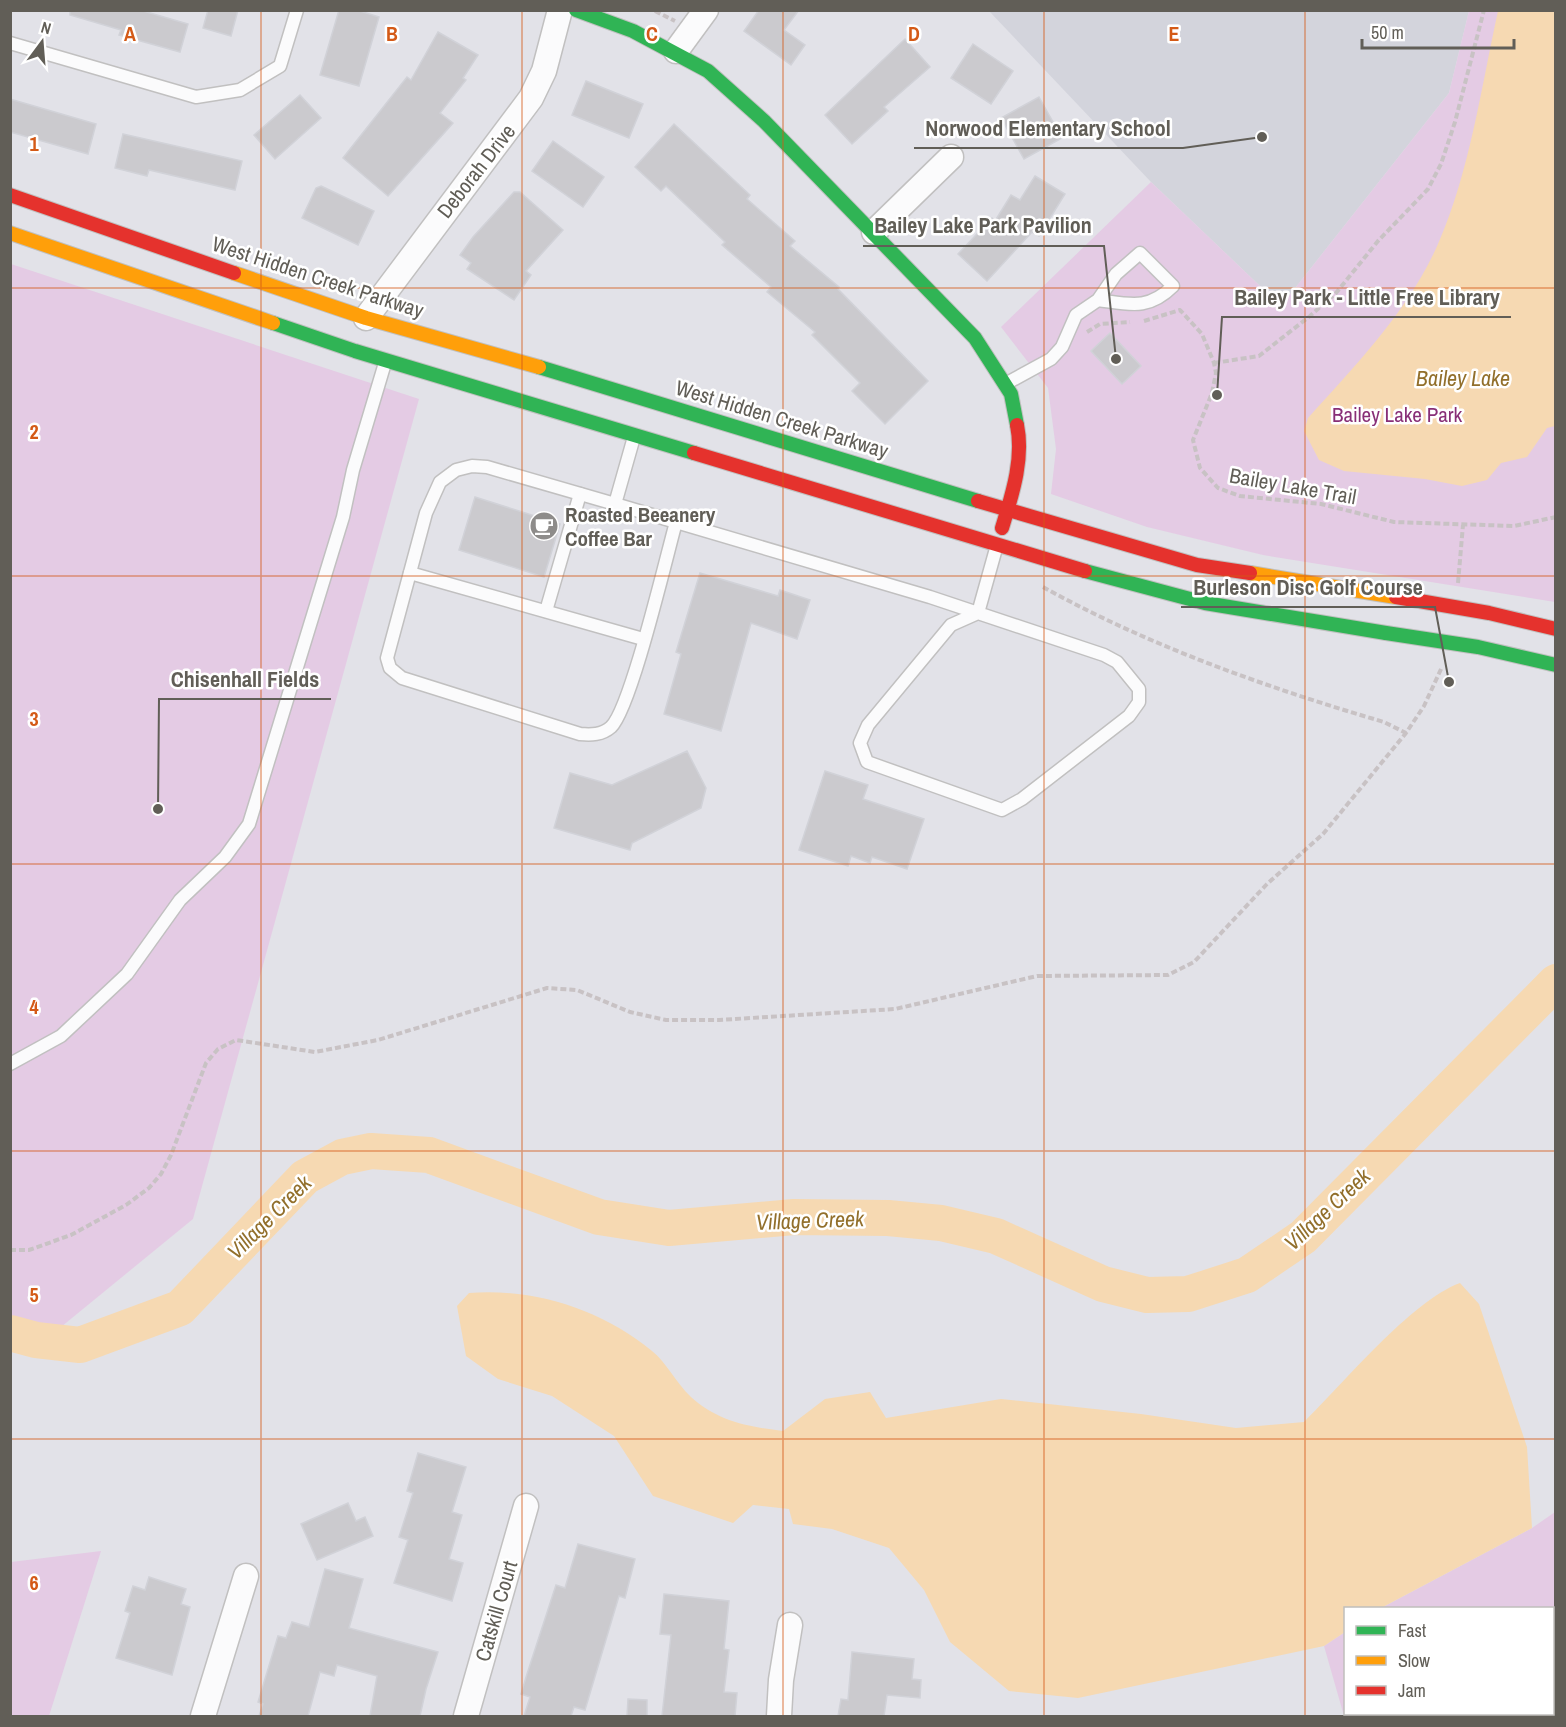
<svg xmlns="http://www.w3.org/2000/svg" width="1566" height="1727" font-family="'Archivo Narrow',sans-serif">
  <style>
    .education { fill: #d3d4dc }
    .green { fill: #e4cbe4 }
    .water { fill: #f6d9b2 }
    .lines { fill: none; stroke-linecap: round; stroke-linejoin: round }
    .river { stroke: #f6d9b2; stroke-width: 36 }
    .building { fill: #cbcace; stroke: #d1d2d8; stroke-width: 1.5 }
    .lane-casing { stroke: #c1c0c0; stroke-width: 15 }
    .street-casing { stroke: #c1c0c0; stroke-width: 27 }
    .fast-casing { stroke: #c0c0bf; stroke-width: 16 }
    .slow-casing { stroke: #c0c0bf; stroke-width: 16 }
    .jam-casing { stroke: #c0c0bf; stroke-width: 16 }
    .path { stroke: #c8c2c4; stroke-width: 4; stroke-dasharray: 6 3; stroke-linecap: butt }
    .lane { stroke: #fbfbfc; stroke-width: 12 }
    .street { stroke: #fbfbfc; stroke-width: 24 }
    .fast { stroke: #30b455; stroke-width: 14 }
    .slow { stroke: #ff9f0a; stroke-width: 14 }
    .jam { stroke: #e5322d; stroke-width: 14 }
    .fast-bridge-casing { stroke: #c0c0bf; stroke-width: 16; stroke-linecap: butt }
    .jam-bridge-casing { stroke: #c0c0bf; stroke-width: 16; stroke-linecap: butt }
    .fast-bridge { stroke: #30b455; stroke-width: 14 }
    .jam-bridge { stroke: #e5322d; stroke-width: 14 }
    .grid { fill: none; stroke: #d45a17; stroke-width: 1.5; stroke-opacity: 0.55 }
    .labels { text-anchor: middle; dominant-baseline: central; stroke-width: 5; stroke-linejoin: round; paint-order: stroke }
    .street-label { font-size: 21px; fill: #615e57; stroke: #fff }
    .park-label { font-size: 21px; fill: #882f77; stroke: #fff }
    .poi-label { font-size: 21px; font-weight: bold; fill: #615e57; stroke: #fff; text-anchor: start }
    .water-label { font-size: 22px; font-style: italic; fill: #926f2b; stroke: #fff }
    .grid-label { font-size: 20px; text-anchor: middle; font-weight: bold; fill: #d45a17; stroke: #fff; stroke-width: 5; stroke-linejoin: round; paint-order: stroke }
    .leader { fill: none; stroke: #615e57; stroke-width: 2 }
    .callout-dot { fill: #615e57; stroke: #fff; stroke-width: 2 }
    .callout-label { font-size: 22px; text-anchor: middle; font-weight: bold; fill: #615e57; stroke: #fff; stroke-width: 5; stroke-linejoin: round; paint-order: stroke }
  </style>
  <rect width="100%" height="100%" fill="#e2e2e8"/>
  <path class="education" d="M989,11H1469L1449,93L1281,306L1151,182Z"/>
  <g class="green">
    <path d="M1469,11H1555V602L1263,555L1147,527L1051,494L1056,449L1048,388L1001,327L1151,182L1281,306L1449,93Z"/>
    <path d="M11,264L419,399L193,1219L50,1336L11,1327Z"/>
    <path d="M1555,1512V1716H1344L1324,1646L1345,1632L1346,1714H1552V1608H1381L1532,1528Z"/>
    <path d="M101,1551L49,1716H11V1562Z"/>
  </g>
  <g class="water">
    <path d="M1498,11H1555V426L1547,428L1527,457L1501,463L1487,480L1462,486L1425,479L1344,471L1319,460L1304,431L1308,418C1356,365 1409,310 1438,244C1470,171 1481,88 1498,11Z"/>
    <path d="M1460,1283L1479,1304L1527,1447L1532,1528L1381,1608H1346L1345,1632L1324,1646L1078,1698L1009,1691L950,1642L924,1590L889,1548L832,1529L793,1524L789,1509L753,1505L733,1523L653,1496L614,1436L552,1396L498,1379L466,1356L457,1306L469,1293C534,1288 601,1309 652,1351C667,1363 676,1383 691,1397C717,1421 749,1427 783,1431L825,1399L870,1392L886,1418L1001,1399L1141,1414L1236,1428L1304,1422C1343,1384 1411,1301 1460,1283Z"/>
  </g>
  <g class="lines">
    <path class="river" d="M10,1333L36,1340L80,1345L180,1308L305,1177L342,1157L371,1151L429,1155L599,1217L669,1228L794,1217L888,1218L941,1223L996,1236L1103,1284L1147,1295L1188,1294L1247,1275L1303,1237L1556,982"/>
  </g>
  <g class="building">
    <path d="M70,10H140L188,24L180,52L119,35L121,30L70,15Z"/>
    <path d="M208,10H238L231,36L203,28Z"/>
    <path d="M339,10H357L379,17L359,86L320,75Z"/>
    <path d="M759,10H799L784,30L805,45L791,65L744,31Z"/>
    <path d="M438,32L478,55L463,78L466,80L440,113L453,123L388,196L343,158L407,77L411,80Z"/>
    <path d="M905,39L930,67L884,107L888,111L852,144L825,115Z"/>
    <path d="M973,44L1013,71L991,104L951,78Z"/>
    <path d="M586,81L643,104L629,138L572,115Z"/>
    <path d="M300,95L321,118L275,159L254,135Z"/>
    <path d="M1039,97L1062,138L1024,159L1001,118Z"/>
    <path d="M10,99L96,124L88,154L10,132Z"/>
    <path d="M674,124L750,195L747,199L795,241L790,246L839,287L838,289L928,381L885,424L852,391L860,383L812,335L815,332L767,292L771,287L722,245L725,242L666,186L661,191L635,167Z"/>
    <path d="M123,134L242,161L235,190L149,170L147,176L115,168Z"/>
    <path d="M553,141L604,177L583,207L532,171Z"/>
    <path d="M1035,176L1065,194L1039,236L1032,232L987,281L958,254L992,218L995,221L1011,195L1020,200Z"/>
    <path d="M321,186L374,211L358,245L302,218L316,188Z"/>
    <path d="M514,192H520L563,230L526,271L531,275L514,300L467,269L471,263L460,255L473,237Z"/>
    <path d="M1110,333L1141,366L1122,384L1091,351Z"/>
    <path d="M475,497L560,524L544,577L459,550Z"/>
    <path d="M700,573L778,596L780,590L810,600L797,639L751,623L721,731L664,714L681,654L676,652Z"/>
    <path d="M687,751L706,788L701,808L632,843L630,850L554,828L570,773L612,785Z"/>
    <path d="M825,771L868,785L863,799L924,819L907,869L872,857L870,863L851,856L848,866L799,850Z"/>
    <path d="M418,1453L466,1467L452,1512L462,1515L449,1559L463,1563L452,1601L394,1583L408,1540L399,1537L413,1493L407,1491Z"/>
    <path d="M348,1503L356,1521L365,1517L373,1536L317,1560L301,1524Z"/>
    <path d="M578,1544L635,1559L625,1598L619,1596L585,1710L574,1707L571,1716H524L530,1697L521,1694L527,1674L556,1585L565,1588Z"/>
    <path d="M325,1569L363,1579L349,1628L438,1652L426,1689L420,1716H370L377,1676L337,1665L334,1676L320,1672L308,1716H259L263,1704L258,1702L278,1636L286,1638L292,1622L309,1627Z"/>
    <path d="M149,1577L186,1589L181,1604L190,1607L172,1675L116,1658L130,1613L125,1611L133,1586L145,1590Z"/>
    <path d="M664,1594L729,1601L724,1649L729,1650L724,1692L737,1693L735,1716H662L671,1635L660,1634Z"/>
    <path d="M852,1652L914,1659L912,1679L921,1680L920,1698L887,1695L884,1716H838L841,1699L848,1700Z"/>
    <path d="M628,1699L647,1700V1716H627Z"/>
  </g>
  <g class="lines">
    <g class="lane-casing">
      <g id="lane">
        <path d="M10,43L196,97L240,90L280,66L297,10"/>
        <path d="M1007,383L1051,359L1062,347L1076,315L1098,300L1116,274L1140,253L1173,286C1148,311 1129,304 1098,300"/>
        <path d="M634,437L615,504L930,597L1104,655L1117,662L1139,689V702L1129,716L1022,799L1002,810L867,762L860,743L868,725L951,625L978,613L997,545"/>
        <path d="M615,504L487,467L472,466L456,470L440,482L426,513L387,658L390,668L402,678L580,734C591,735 602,735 611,727C631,708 666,558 676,522"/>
        <path d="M410,573L643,639"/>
        <path d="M546,611L580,494"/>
        <path d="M10,1064L61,1036L127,974L180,900L225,857L249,824L343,517L353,470L385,363"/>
      </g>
    </g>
    <g class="street-casing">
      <g id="street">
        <path d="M676,51L706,10"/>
        <path d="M874,232L951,157"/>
        <path d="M366,318L531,98L544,71L560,10"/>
        <path d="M203,1716L246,1576"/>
        <path d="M466,1716L526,1506"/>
        <path d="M779,1716L781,1680L790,1625"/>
      </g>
    </g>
    <g class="fast-casing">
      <g id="fast">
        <path d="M576,10L633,31L708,71L764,121L975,338L1011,394L1017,425"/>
        <path d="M273,323L355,351L694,453"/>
        <path d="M539,367L978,501"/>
        <path d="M1085,571L1205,603L1386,633"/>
      </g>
    </g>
    <g class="slow-casing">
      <g id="slow">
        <path d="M10,233L273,323"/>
        <path d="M234,273L366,318L539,367"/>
        <path d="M1250,573L1396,597"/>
      </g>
    </g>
    <g class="jam-casing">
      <g id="jam">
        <path d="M10,195L234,273"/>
        <path d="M694,453L1085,571"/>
        <path d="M978,501L1197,565L1250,573"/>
        <path d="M1002,528C1012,495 1024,459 1017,425"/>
      </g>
    </g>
    <g class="path">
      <path d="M655,11L675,21"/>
      <path d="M1144,321L1180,310L1202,334L1214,363L1216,373L1212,393L1193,440L1200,468L1218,488L1240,496L1321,504L1394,522L1514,526L1556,517"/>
      <path d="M1087,332L1100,324L1130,322"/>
      <path d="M1214,363L1259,356L1310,316L1336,293L1378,241L1428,189L1441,164L1455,122L1484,10"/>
      <path d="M1458,583L1463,525"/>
      <path d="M1043,587C1149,646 1268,688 1384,722L1406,733"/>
      <path d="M10,1250H29L71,1235L126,1205L149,1188L161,1174L171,1155L206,1063L218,1049L236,1040L315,1052L378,1040L547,988L577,990L630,1012L666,1020H719L895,1009L1037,976L1168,975L1194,962L1267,884L1323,834L1406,733L1424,706L1442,667"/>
    </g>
    <use href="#lane" class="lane"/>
    <use href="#street" class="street"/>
    <use href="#fast" class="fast"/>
    <use href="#slow" class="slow"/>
    <use href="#jam" class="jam"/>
    <g class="fast-bridge-casing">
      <path id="fast-bridge" d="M1386,633L1478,647L1556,665"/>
    </g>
    <g class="jam-bridge-casing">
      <path id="jam-bridge" d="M1396,597L1489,613L1556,629"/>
    </g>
    <use href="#fast-bridge" class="fast-bridge"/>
    <use href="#jam-bridge" class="jam-bridge"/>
  </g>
  <path class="grid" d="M261,10V1716M522,10V1716M783,10V1716M1044,10V1716M1305,10V1716M10,288H1556M10,576H1556M10,864H1556M10,1151H1556M10,1439H1556"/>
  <defs>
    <g id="cafe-disc" transform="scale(1.5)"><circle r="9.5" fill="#8e8c8a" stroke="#fff"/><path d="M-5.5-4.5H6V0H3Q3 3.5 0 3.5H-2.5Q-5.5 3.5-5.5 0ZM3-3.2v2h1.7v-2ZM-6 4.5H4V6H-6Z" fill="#fff"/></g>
  </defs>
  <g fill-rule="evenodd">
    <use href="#cafe-disc" x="544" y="526"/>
  </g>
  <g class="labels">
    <g class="street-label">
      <text transform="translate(476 171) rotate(-52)">Deborah Drive</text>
      <text transform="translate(318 277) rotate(18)">West Hidden Creek Parkway</text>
      <text transform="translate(782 419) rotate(17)">West Hidden Creek Parkway</text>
      <text transform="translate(1293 486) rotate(10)">Bailey Lake Trail</text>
      <text transform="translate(496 1611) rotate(-74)">Catskill Court</text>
    </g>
    <g class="park-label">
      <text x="1397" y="414">Bailey Lake Park</text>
    </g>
    <g class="poi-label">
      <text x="565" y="514">Roasted Beeanery<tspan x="565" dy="24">Coffee Bar</tspan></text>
    </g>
    <g class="water-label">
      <text x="1463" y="378">Bailey Lake</text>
      <text transform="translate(1327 1209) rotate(-43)">Village Creek</text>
      <text transform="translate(269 1217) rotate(-45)">Village Creek</text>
      <text transform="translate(810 1220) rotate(-2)">Village Creek</text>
    </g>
  </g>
  <g class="grid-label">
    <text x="130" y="41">A</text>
    <text x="392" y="41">B</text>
    <text x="652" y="41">C</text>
    <text x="914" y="41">D</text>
    <text x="1174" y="41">E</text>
    <text x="34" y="151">1</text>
    <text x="34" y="439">2</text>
    <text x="34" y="726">3</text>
    <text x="34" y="1014">4</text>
    <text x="34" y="1302">5</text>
    <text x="34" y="1590">6</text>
  </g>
  <path class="leader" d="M1262 137L1183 148H914M1116 359L1104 246H863M1217 395L1222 317H1511M1449 682L1435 607H1181M158 809L159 699H331"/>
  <g class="callout-dot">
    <circle cx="1262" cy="137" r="6"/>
    <circle cx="1116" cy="359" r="6"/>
    <circle cx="1217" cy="395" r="6"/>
    <circle cx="1449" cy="682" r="6"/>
    <circle cx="158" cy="809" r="6"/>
  </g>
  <g class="callout-label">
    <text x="1048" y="136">Norwood Elementary School</text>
    <text x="983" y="233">Bailey Lake Park Pavilion</text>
    <text x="1367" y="305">Bailey Park - Little Free Library</text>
    <text x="1308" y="595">Burleson Disc Golf Course</text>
    <text x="245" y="687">Chisenhall Fields</text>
  </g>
  <rect width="1566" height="1727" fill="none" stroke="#615e57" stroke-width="24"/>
  <rect x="1344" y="1607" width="210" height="108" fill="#ffffff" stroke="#c0bfbc" stroke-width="1.5"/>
  <rect x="1356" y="1626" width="30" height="9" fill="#30b455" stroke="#c0bfbc" stroke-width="1.5"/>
  <text x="1398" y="1637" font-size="18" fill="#615e57">Fast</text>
  <rect x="1356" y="1656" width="30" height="9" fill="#ff9f0a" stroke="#c0bfbc" stroke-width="1.5"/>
  <text x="1398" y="1667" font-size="18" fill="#615e57">Slow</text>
  <rect x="1356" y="1686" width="30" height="9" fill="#e5322d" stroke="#c0bfbc" stroke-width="1.5"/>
  <text x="1398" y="1697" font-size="18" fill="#615e57">Jam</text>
  <g transform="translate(42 42) rotate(16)" stroke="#ffffff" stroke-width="4.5" paint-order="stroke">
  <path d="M0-4.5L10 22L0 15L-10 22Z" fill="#615e57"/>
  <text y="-9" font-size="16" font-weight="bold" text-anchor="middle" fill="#615e57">N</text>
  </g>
  <path d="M1362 39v9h152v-9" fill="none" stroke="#615e57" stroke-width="3"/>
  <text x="1371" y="39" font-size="18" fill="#615e57" stroke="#ffffff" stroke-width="4.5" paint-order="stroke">50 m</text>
</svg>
